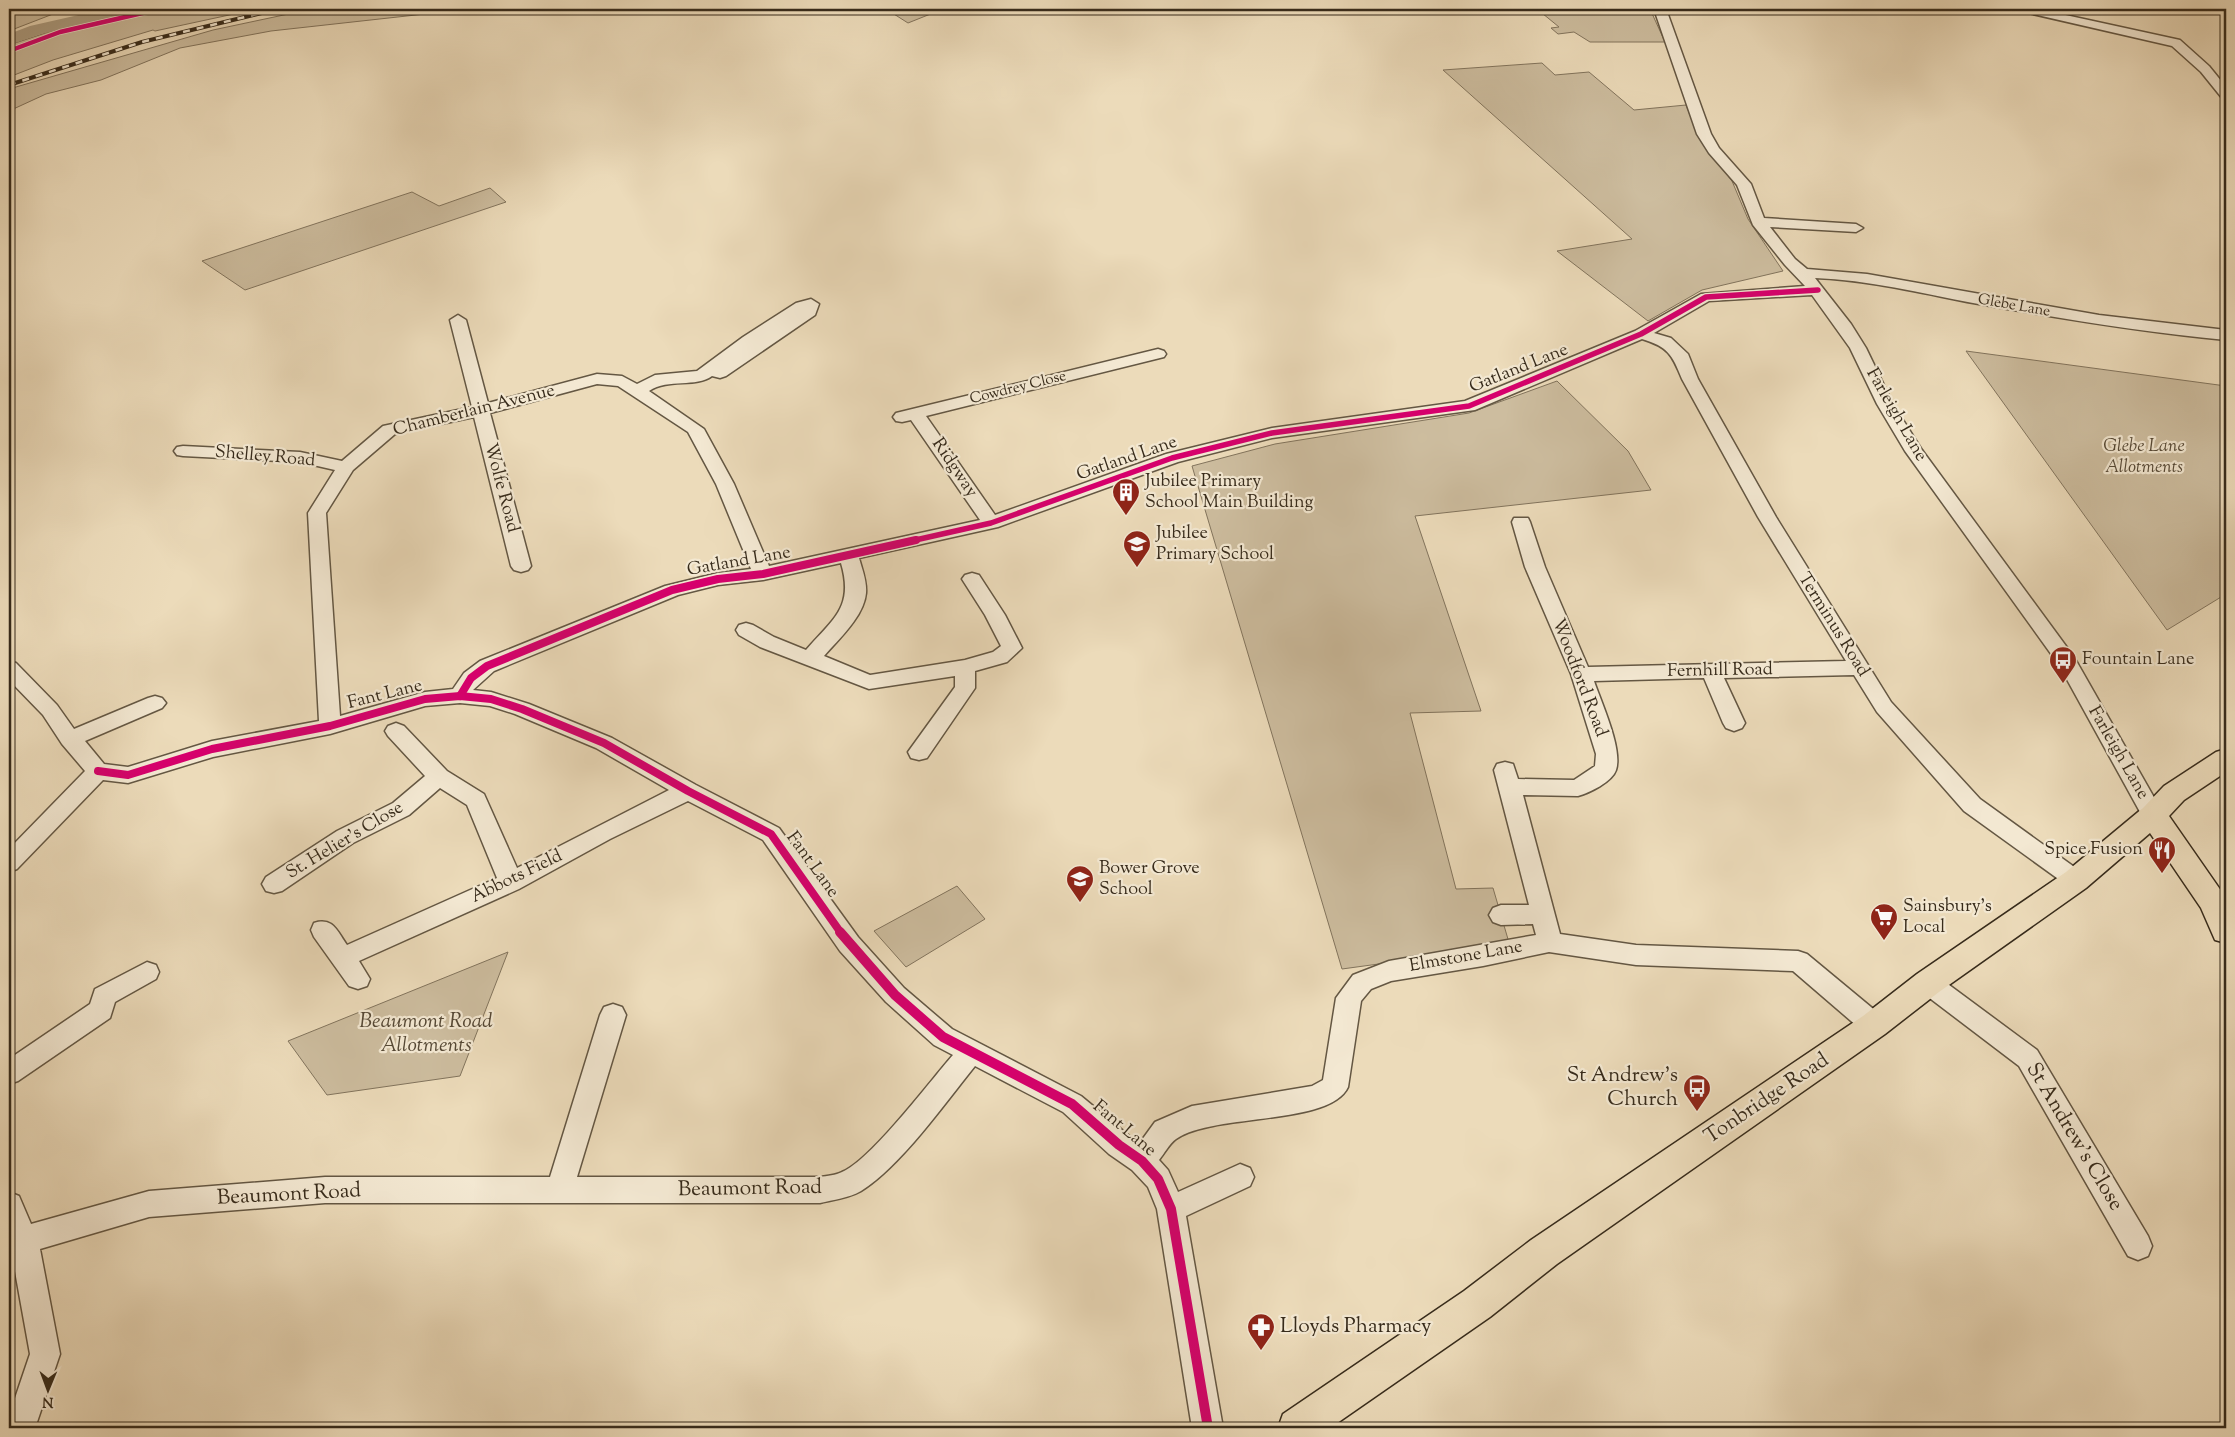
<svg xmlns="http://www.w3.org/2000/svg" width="2235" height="1437" font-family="'Sorts Mill Goudy',serif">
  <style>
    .green { fill: #cdbd9f; stroke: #82745d }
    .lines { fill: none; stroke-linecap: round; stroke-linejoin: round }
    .river { fill: #ae9f84; fill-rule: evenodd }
    .minor-casing { stroke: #645743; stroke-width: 3 }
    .major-casing { stroke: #372b1b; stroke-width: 3 }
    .minor { fill: #f3e8d2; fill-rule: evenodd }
    .major { fill: #ecdbba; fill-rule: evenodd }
    .rail-casing { stroke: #372b1b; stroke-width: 4 }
    .rail { stroke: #f3e8d2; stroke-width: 2.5; stroke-dasharray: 7; stroke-linecap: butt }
    .cycleway-far3-casing { stroke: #f3e8d2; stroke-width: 6 }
    .cycleway-far2-casing { stroke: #f3e8d2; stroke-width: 8 }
    .cycleway-far1-casing { stroke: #f3e8d2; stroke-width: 11 }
    .cycleway-casing { stroke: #f3e8d2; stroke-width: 13 }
    .cycleway-far3 { stroke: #d6006c; stroke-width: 4.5 }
    .cycleway-far2 { stroke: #d6006c; stroke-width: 5.5 }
    .cycleway-far1 { stroke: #d6006c; stroke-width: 8 }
    .cycleway { stroke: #d6006c; stroke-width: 10 }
    .labels { text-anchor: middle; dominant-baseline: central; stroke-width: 4.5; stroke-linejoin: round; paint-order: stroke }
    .far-street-label { font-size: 15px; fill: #372b1b; stroke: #f3e8d2 }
    .street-label { font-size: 18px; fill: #372b1b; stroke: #f3e8d2 }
    .park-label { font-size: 18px; font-style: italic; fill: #554835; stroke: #f3e8d2 }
    .poi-label { font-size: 18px; fill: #372b1b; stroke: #f3e8d2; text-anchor: start }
    .near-park-label { font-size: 21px; font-style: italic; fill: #554835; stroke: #f3e8d2 }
    .near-poi-label { font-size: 21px; fill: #372b1b; stroke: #f3e8d2; text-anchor: end }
    .near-street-label { font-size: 21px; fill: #372b1b; stroke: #f3e8d2 }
  </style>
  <rect width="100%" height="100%" fill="#ecdbba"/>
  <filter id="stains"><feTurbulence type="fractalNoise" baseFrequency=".004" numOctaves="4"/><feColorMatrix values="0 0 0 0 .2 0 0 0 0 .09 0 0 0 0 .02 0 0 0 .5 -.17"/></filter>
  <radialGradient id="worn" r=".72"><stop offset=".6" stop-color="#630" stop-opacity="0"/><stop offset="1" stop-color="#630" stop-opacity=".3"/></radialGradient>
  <g class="green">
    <path d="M26,9H66L9,31V16Z"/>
    <path d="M143,9H257L155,31L153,30L53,60L9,77V45L79,22Z"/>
    <path d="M312,9H470L271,31L180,48L101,80L46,94L9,111V89L213,30Z"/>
    <path d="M886,9H936L938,11L908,23Z"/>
    <path d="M1537,9H1650L1665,42H1590L1574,32L1558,34L1551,28L1559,27Z"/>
    <path d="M1542,63L1555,75L1589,72L1634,110L1686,105L1699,138L1732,181L1748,219L1783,271L1702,290L1648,321L1557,251L1632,239L1443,70Z"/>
    <path d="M490,188L506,202L245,290L202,261L412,192L439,206Z"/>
    <path d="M1966,351L2226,386V594L2167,630Z"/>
    <path d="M1557,381L1628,451L1651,490L1415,516L1481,711L1410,713L1456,889L1493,888L1510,946L1342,969L1192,466L1275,444L1469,413Z"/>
    <path d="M957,886L985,919L906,967L874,931Z"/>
    <path d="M508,952L460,1076L327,1095L288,1041Z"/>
  </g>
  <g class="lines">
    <path class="river" d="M105,9H134L132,13L41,34L9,45V34L30,26Z"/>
    <g class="minor-casing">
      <g id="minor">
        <path d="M1654,9H1666L1711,134L1719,148L1751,184L1764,218L1856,224L1863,228L1856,232L1770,227L1795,259L1807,269L1867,274L2099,315L2226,330V340C2141,332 2057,318 1973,303C1921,293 1868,280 1815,278L1851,324L1866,348L1893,404L1922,450L2074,657L2164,815L2161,821L2153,823L2145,821L2059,665L1905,451L1877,404L1850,348L1812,295L1709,301L1654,333L1671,338L1688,354L1698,379L1776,517L1891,702L1980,799L2084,874L2088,880L2084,886L2076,889L2068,886L1964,811L1877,712L1854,675L1724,678L1745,723L1742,728L1734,731L1726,728L1723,723L1704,678L1594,681C1601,702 1623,749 1616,770C1612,782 1589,793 1578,796L1523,795L1560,934L1636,945L1798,951L1807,954L1883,1017L1887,1025L1883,1033L1874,1036L1865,1033L1793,971L1636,965L1549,952L1483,966L1391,981L1371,989L1361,1001L1348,1087C1330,1126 1212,1113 1176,1139C1169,1144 1164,1154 1159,1160L1168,1170L1178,1192L1240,1164L1250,1168L1254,1177L1250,1186L1186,1216L1223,1428H1192L1157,1209L1148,1187L1132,1170L1109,1154L1063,1112L975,1066C945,1103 900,1167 861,1191C849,1198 833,1200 820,1203H325L149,1217L40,1249L60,1354L35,1428H9V1416L30,1354L9,1238V1192L19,1196L31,1224L149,1191L325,1177H550L600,1015L604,1007L613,1004L622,1007L626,1015L577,1177H820C827,1176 836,1175 842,1172C871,1160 930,1081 953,1055L934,1045L886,1002L840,951L763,840L688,801L610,839L519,889L359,961L370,979L367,986L358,989L349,986L314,937L311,930L314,923C333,917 337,931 347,945L497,878L467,805L440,788L409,815L353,843L282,891L274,893L266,891L262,884L266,877L337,831L393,803L425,776L388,736L385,731L388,726L396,723L404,726L447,771L484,794L517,868L669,790L596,748L515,714L490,706L460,703L425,706L330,734L213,757L128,783L103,780L17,869L9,872V849L85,771L62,744L43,715L9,680V661L16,663L57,705L74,729L148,698L155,696L162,698L166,703L162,708L85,741L104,764L128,767L212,741L319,721L308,513L335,470L300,462L183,456L177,455L174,451L177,447L183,446L300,452L342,461L383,426L472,407L450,320L458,315L466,320L488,403L597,374L622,376L637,384L655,375L697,371L743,337L796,303L811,299L819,304L815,315L726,376L720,378L712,376C696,388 669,378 649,391L704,429L734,484L769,566L980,520L911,420L902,422L896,421L893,417L896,413L1158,349L1164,351L1166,354L1164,357L926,416L995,515L1166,454L1272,428L1465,401L1635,331L1701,294L1805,286L1785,265L1753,225L1737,185L1709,153L1697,134ZM1642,339C1668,347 1672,354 1682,379L1758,517L1846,661L1588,667L1545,567L1530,522L1528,518H1514L1512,522L1525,567L1571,674L1596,754L1595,766L1574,780L1518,779L1513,764L1505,762L1497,764L1494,770L1529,905H1501L1493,908L1489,915L1493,922L1501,925L1533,924L1536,935L1389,961L1353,975L1336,998L1323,1080L1312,1086L1192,1106L1155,1122L1139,1144L1081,1096L952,1029L904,988L858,937L779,828L696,785L612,738L529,704L491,692L473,690L494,671L678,595L718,585L763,580L841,563C854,607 834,618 806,650L774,637L753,625L746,623L739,625L736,630L739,635L760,647L869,689L955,676V687L908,752L911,758L919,760L927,758L975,688V671L1007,662L1022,648L1005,615L979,575L972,573L965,575L962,579L985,615L1001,646L993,652L965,660L870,675L824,656C839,639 864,616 866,593C867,581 862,569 859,558L998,527L1178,462L1272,438L1475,410ZM597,384L618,386L688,432L716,484L751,569L718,573L665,586L480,661L464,673L453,689L425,692L340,716L326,513L353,470L395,434L474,417L511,566L514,570L521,572L528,570L531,566L490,413Z"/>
        <path d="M2018,9H2038L2180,40L2209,66L2226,87V99L2222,98L2201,72L2172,46L2024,12Z"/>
        <path d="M147,962L156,965L159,972L156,979L115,1002L110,1018L18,1081L9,1084V1059L90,1004L95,989Z"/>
        <path d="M1928,973L1937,976L2037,1050L2148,1236L2152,1246L2148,1256L2138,1260L2128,1256L2019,1066L1919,990L1916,983L1919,976Z"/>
      </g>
    </g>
    <g class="major-casing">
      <path id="major" d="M2226,749V772L2184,800L2169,816L2226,898V943L2215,940L2201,908L2150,833L2086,888L1939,992L1885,1034L1557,1264L1490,1317L1330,1428H1278L1283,1414L1464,1291L1531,1240L1863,1016L1917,974L2066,872L2143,808L2164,786L2216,752Z"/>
    </g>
    <use href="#minor" class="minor"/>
    <use href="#major" class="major"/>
    <g class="rail-casing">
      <path id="rail" d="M9,85L142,42L278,9"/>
    </g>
    <use href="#rail" class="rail"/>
    <g class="cycleway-far3-casing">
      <path id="cycleway-far3" d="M9,51L60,32L160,9"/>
    </g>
    <g class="cycleway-far2-casing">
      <path id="cycleway-far2" d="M911,541L991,523L1172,458L1272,433L1469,406L1641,334L1706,297L1818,290"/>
    </g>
    <g class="cycleway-far1-casing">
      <g id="cycleway-far1">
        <path d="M460,696L471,678L487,666L672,590L718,579L763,574L916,540"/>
        <path d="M98,771L128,775L212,749L330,726L425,699L460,696L491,699L522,709L604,743L688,791L771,834L841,933"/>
      </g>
    </g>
    <g class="cycleway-casing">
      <path id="cycleway" d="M840,932L895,995L943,1037L1072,1104L1119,1145L1142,1161L1158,1179L1171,1209L1208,1428"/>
    </g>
    <use href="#cycleway-far3" class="cycleway-far3"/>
    <use href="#cycleway-far2" class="cycleway-far2"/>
    <use href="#cycleway-far1" class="cycleway-far1"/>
    <use href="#cycleway" class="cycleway"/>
  </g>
  <defs>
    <g id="building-pin" transform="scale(1.4375)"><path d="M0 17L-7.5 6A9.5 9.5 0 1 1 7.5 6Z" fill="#8f2418" stroke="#f3e8d2"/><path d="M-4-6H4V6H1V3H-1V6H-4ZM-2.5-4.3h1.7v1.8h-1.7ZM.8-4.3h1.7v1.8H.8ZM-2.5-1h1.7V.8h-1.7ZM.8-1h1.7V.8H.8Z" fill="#fff"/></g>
    <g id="school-pin" transform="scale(1.4375)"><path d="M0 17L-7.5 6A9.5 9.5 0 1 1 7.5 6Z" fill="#8f2418" stroke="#f3e8d2"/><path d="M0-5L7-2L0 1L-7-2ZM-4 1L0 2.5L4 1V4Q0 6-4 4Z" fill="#fff"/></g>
    <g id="bus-pin" transform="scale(1.4375)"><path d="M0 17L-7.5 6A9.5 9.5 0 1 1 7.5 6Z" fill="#8f2418" stroke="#f3e8d2"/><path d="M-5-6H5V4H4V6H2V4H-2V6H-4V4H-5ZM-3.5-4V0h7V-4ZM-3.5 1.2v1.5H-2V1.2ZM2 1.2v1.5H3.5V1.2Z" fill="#fff"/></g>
    <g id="restaurant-pin" transform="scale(1.4375)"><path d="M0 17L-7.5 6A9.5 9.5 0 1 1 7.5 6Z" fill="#8f2418" stroke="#f3e8d2"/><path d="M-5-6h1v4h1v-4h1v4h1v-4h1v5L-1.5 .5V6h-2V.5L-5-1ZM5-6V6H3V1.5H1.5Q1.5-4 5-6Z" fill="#fff"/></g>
    <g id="supermarket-pin" transform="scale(1.4375)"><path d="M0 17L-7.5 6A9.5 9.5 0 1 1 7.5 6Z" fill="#8f2418" stroke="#f3e8d2"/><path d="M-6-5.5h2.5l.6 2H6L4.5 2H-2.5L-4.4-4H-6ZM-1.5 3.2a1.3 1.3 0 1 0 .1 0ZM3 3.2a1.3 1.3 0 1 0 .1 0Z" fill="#fff"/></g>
    <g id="pharmacy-pin" transform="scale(1.4375)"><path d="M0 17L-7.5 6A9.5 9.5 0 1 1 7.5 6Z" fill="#8f2418" stroke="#f3e8d2"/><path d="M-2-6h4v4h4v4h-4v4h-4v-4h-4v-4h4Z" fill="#fff"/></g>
  </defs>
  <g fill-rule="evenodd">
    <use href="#building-pin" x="1126" y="492"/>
    <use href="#school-pin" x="1137" y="544"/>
    <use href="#bus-pin" x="2063" y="660"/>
    <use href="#restaurant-pin" x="2162" y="850"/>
    <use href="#school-pin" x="1080" y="879"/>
    <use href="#supermarket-pin" x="1884" y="917"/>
    <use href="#bus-pin" x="1697" y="1088"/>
    <use href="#pharmacy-pin" x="1261" y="1327"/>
  </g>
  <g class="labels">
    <g class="far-street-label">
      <text transform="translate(2014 306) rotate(10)">Glebe Lane</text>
      <text transform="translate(1018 388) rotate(-14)">Cowdrey Close</text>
    </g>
    <g class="street-label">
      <text transform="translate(1519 369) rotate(-22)">Gatland Lane</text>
      <text transform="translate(474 411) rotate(-14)">Chamberlain Avenue</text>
      <text transform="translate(1896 415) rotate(60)">Farleigh Lane</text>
      <text transform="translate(265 457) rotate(5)">Shelley Road</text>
      <text transform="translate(1127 459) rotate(-19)">Gatland Lane</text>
      <text transform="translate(954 468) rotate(56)">Ridgway</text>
      <text transform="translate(501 488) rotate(75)">Wolfe Road</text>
      <text transform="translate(739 562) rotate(-10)">Gatland Lane</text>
      <text transform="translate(1833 625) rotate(58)">Terminus Road</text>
      <text transform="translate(1720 671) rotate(-1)">Fernhill Road</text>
      <text transform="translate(1579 678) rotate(69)">Woodford Road</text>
      <text transform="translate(385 695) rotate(-14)">Fant Lane</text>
      <text transform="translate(2118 753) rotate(60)">Farleigh Lane</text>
      <text transform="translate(345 841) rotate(-31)">St. Helier's Close</text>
      <text transform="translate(812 865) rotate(54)">Fant Lane</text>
      <text transform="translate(517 877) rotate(-26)">Abbots Field</text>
      <text transform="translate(1466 957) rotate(-10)">Elmstone Lane</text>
      <text transform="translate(1124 1129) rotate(40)">Fant Lane</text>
    </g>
    <g class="park-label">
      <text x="2144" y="447">Glebe Lane<tspan x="2144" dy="21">Allotments</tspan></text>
    </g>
    <g class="poi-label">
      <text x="1145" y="482">Jubilee Primary<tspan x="1145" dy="21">School Main Building</tspan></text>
      <text x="1156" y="534">Jubilee<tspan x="1156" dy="21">Primary School</tspan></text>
      <text x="2082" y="660">Fountain Lane</text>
      <text x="2143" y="850" text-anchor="end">Spice Fusion</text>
      <text x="1099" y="869">Bower Grove<tspan x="1099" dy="21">School</tspan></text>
      <text x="1903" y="907">Sainsbury's<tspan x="1903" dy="21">Local</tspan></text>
    </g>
    <g class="near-park-label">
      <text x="426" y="1022">Beaumont Road<tspan x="426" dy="24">Allotments</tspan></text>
    </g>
    <g class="near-poi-label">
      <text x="1678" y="1076">St Andrew's<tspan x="1678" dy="24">Church</tspan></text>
      <text x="1280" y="1327" text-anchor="start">Lloyds Pharmacy</text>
    </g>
    <g class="near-street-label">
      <text transform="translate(1767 1099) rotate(-34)">Tonbridge Road</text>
      <text transform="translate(2074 1137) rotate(59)">St Andrew's Close</text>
      <text transform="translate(750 1189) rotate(-1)">Beaumont Road</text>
      <text transform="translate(289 1195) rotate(-3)">Beaumont Road</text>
    </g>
  </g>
  <rect width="2235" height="1437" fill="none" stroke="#ecdbba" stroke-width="30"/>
  <rect x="10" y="10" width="2215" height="1417" fill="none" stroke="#372b1b" stroke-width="2.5"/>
  <rect x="15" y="15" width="2205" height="1407" fill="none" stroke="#372b1b"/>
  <g transform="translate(48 1390) rotate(181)" stroke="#f3e8d2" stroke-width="4" paint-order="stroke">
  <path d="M0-4L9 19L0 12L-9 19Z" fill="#372b1b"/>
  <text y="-8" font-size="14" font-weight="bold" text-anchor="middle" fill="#372b1b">N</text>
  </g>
  <rect width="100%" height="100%" filter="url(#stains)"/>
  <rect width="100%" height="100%" fill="url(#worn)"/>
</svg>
